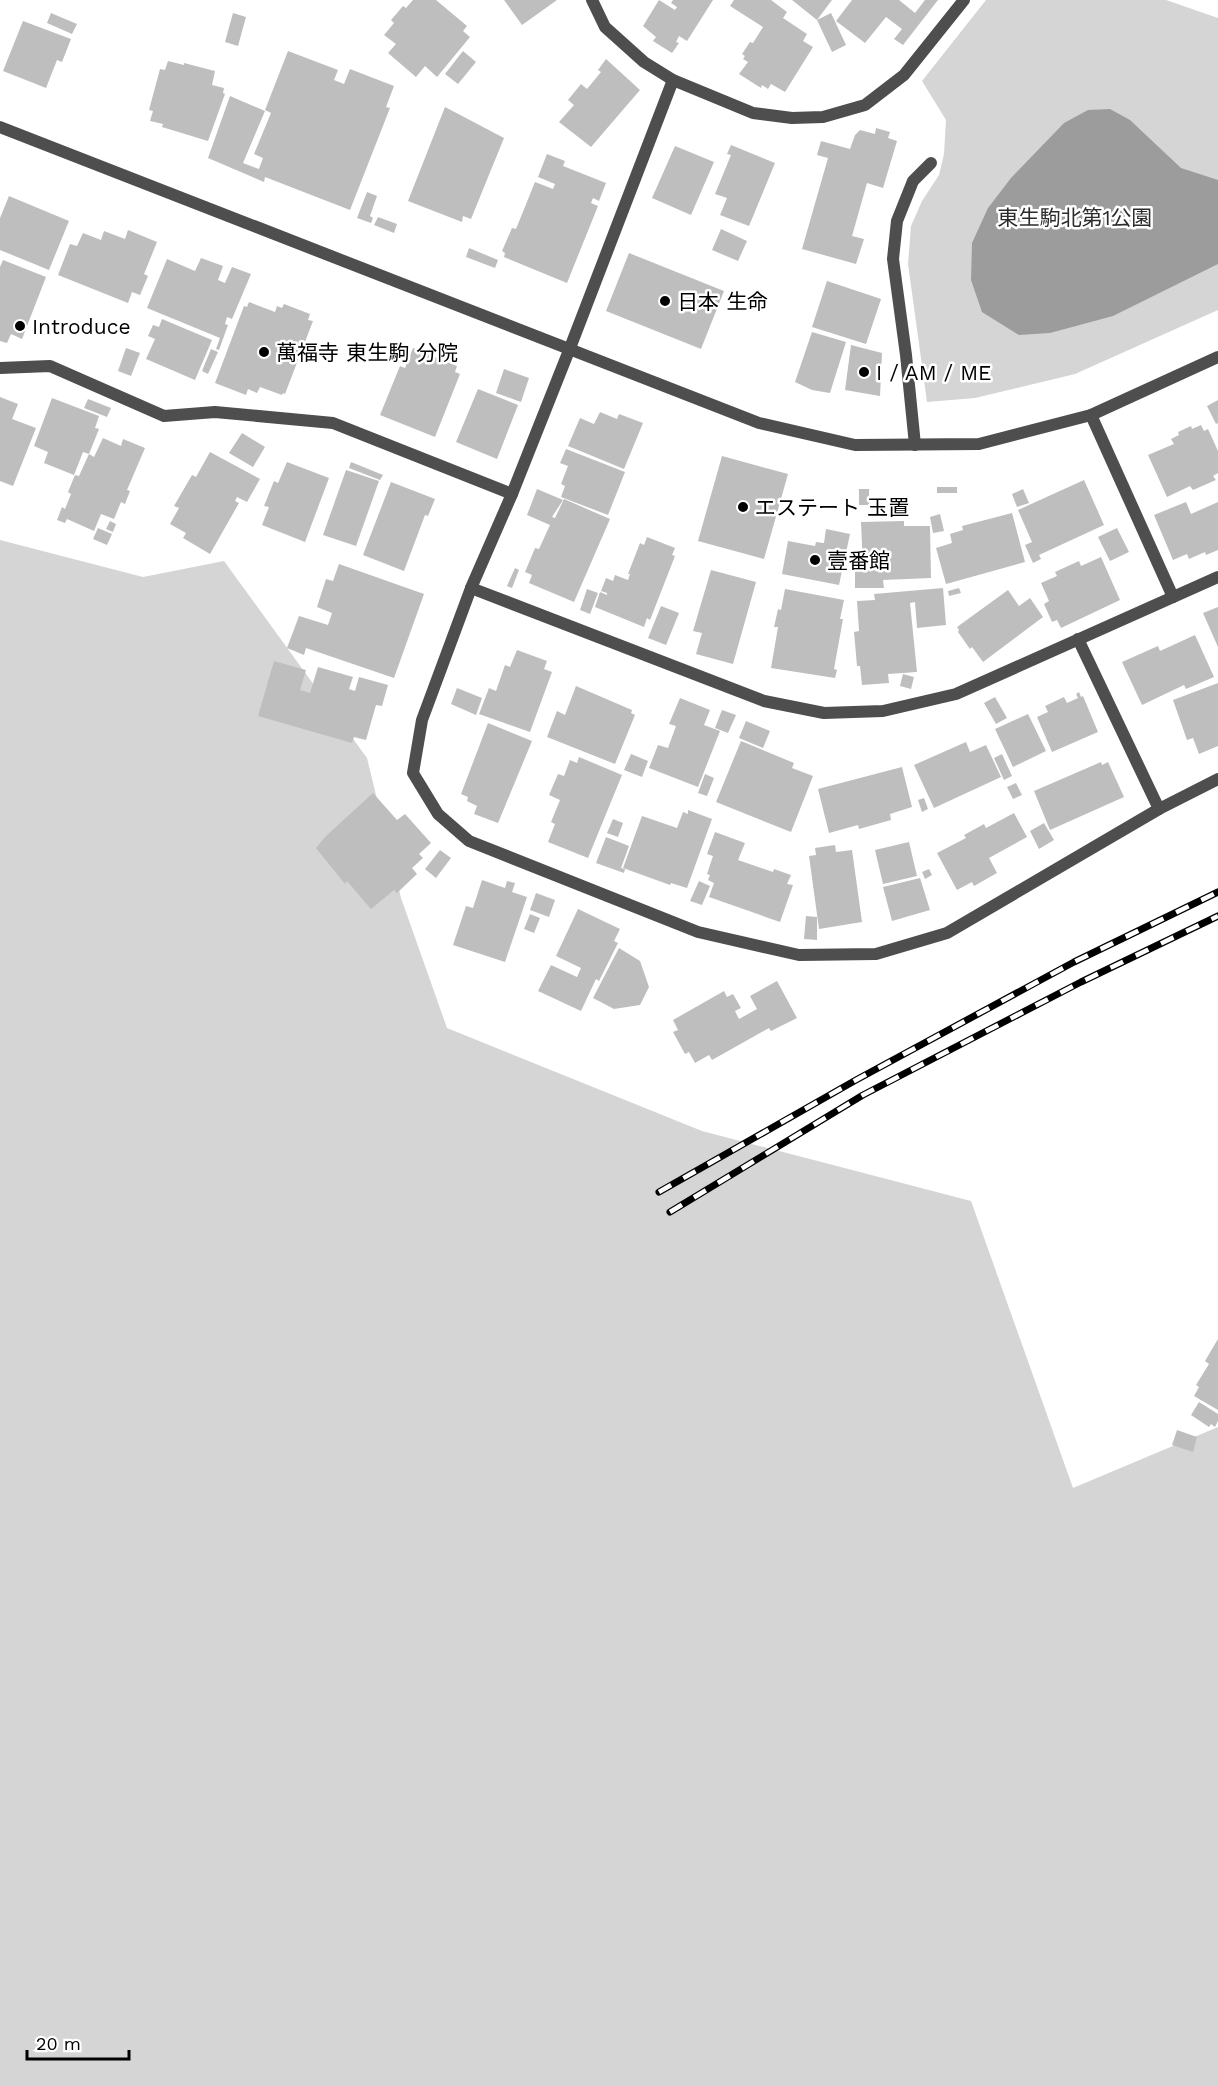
<svg xmlns="http://www.w3.org/2000/svg" width="1218" height="2086" font-family="'Work Sans','Noto Sans JP',sans-serif">
  <style>
    .green { fill: #d5d5d5 }
    .water { fill: #9c9c9c }
    .building { fill: #bebebe }
    .lines { fill: none; stroke-linecap: round; stroke-linejoin: round }
    .minor { stroke: #4e4e4e; stroke-width: 12 }
    .tertiary { stroke: #4e4e4e; stroke-width: 12 }
    .rail-casing { stroke: #000; stroke-width: 7 }
    .rail { stroke: #fff; stroke-width: 4.5; stroke-dasharray: 14; stroke-linecap: butt }
    .poi-dot { fill: #000; stroke: #fff; stroke-width: 2 }
    .labels { text-anchor: middle; dominant-baseline: central; stroke-width: 5; stroke-linejoin: round; paint-order: stroke }
    .park-label { font-size: 21px; fill: #2c2c2c; stroke: #fff }
    .poi-label { font-size: 21px; fill: #000; stroke: #fff; text-anchor: start }
  </style>
  <rect width="100%" height="100%" fill="#fff"/>
  <g class="green">
    <path d="M986,0H1166L1218,18V310L1075,374L975,398L927,402L908,264L911,226L922,201L939,175L944,154L946,120L922,81Z"/>
    <path d="M0,540L143,577L224,561L367,758L401,898L447,1028L702,1131L971,1201L1073,1488L1218,1427V2086H0Z"/>
  </g>
  <path class="water" d="M1110,109L1130,120L1181,168L1218,180V264L1113,316L1050,333L1019,335L982,312L971,280L972,243L988,208L1011,178L1064,123L1088,110Z"/>
  <g class="building">
    <path d="M413,0H436L467,26L463,31L470,37L437,77L425,66L416,77L388,53L396,44L384,35L394,23L391,20L403,6L406,8Z"/>
    <path d="M504,0H557L522,25Z"/>
    <path d="M659,0L675,10L677,7L671,3L673,0H713L687,41L679,36L676,42L679,43L672,53L653,41L656,37L643,26Z"/>
    <path d="M734,0H771L787,12L783,18L807,34L803,41L813,47L785,92L771,84L768,89L762,85L761,88L739,74L748,62L743,59L745,56L742,54L750,42L753,43L763,27L730,6Z"/>
    <path d="M792,0H832L817,20Z"/>
    <path d="M852,0H899L915,13L925,0H938L903,45L894,39L902,29L886,17L865,43L836,21Z"/>
    <path d="M51,13L77,24L72,34L47,23Z"/>
    <path d="M233,13L246,17L238,46L225,42Z"/>
    <path d="M831,13L846,45L832,52L817,20Z"/>
    <path d="M23,21L71,39L62,62L57,60L46,88L3,71Z"/>
    <path d="M288,51L338,70L334,80L344,84L350,69L394,86L386,107L390,108L350,210L265,177L264,182L208,158L230,96L265,111L243,163L259,169L263,158L254,154L271,113L265,110Z"/>
    <path d="M463,51L476,62L458,84L445,74Z"/>
    <path d="M606,59L640,90L591,147L559,122L574,105L568,100L581,84L587,89L601,72L598,70Z"/>
    <path d="M168,61L184,65V63L215,71L212,85L224,88L223,93L225,94L208,141L162,127L163,124L150,121L153,111L149,110L160,69L165,70Z"/>
    <path d="M445,107L504,138L471,219L463,216L462,222L408,201Z"/>
    <path d="M876,128L890,132L888,138L897,141L883,188L867,183L852,236L864,239L856,264L802,249L828,158L817,155L821,141L850,149L855,135L860,130L875,134Z"/>
    <path d="M731,145L775,163L749,226L720,215L727,198L715,194L731,155L727,154Z"/>
    <path d="M675,146L714,162L691,215L652,198Z"/>
    <path d="M547,154L565,161L563,166L606,183L599,201L593,198L591,203L598,206L567,283L504,257L505,253L502,251L512,228L516,229L535,182L553,189L555,184L538,177Z"/>
    <path d="M367,192L377,196L370,216L373,218L371,223L357,218Z"/>
    <path d="M9,196L69,221L49,270L0,250V218Z"/>
    <path d="M378,217L397,224L394,233L374,225Z"/>
    <path d="M721,229L747,241L738,261L712,250Z"/>
    <path d="M128,230L157,242L144,274L148,276L140,295L132,292L128,303L58,275L70,244L77,246L83,233L101,240L104,231L125,239Z"/>
    <path d="M469,248L498,260L495,268L466,257Z"/>
    <path d="M629,253L724,291L701,349L606,311Z"/>
    <path d="M201,258L223,266L218,280L225,283L232,267L251,274L232,319L227,317L225,324L228,325L219,350L216,349L220,338L147,308L167,259L195,271Z"/>
    <path d="M3,260L46,277L22,339L11,334L7,343L0,341V267Z"/>
    <path d="M827,281L881,299L866,344L812,327Z"/>
    <path d="M249,302L275,312L277,306L282,308L284,304L310,314L308,320L313,321L285,394L283,393L282,395L260,387L257,393L248,389L246,395L215,383L244,306L247,307Z"/>
    <path d="M162,319L212,340L195,380L146,359L155,339L148,336L153,325L159,327Z"/>
    <path d="M812,332L846,342L830,393L812,390L795,382Z"/>
    <path d="M851,345L882,353L880,396L845,390Z"/>
    <path d="M126,348L140,353L131,376L118,371Z"/>
    <path d="M413,348L457,366L455,372L460,374L435,437L380,415L400,366L405,368Z"/>
    <path d="M211,349L218,352L208,374L202,371Z"/>
    <path d="M504,369L529,378L521,402L496,393Z"/>
    <path d="M478,389L518,405L497,459L456,442Z"/>
    <path d="M0,397L18,404L12,419L36,428L13,486L0,481Z"/>
    <path d="M52,398L99,416L95,428L99,429L89,454L83,452L74,475L44,463L48,452L34,446Z"/>
    <path d="M88,399L111,408L107,417L84,408Z"/>
    <path d="M1218,400V423L1216,424L1207,406Z"/>
    <path d="M600,412L617,419L619,414L643,423L624,469L568,446L580,418L594,424Z"/>
    <path d="M1201,425L1204,431L1208,429L1218,451V473L1213,476L1216,480L1193,490L1190,486L1167,497L1148,455L1174,444L1171,439L1179,435L1178,432L1191,426L1192,429Z"/>
    <path d="M242,433L265,447L253,467L229,453Z"/>
    <path d="M103,438L121,446L123,439L145,448L127,490L130,491L125,504L121,502L114,519L101,514L94,531L67,519L65,523L57,520L62,507L65,509L71,494L68,492L75,475L79,476L89,454L94,457Z"/>
    <path d="M566,449L625,472L608,515L561,497L565,486L561,484L568,466L560,463Z"/>
    <path d="M210,452L260,479L247,502L237,497L235,501L239,503L210,554L183,538L186,533L170,524L179,508L174,506L192,475L196,477Z"/>
    <path d="M722,456L788,474L764,559L698,541Z"/>
    <path d="M287,462L329,478L305,542L262,525L269,507L264,506L274,481L278,483Z"/>
    <path d="M351,462L383,475L380,480L349,468Z"/>
    <path d="M346,470L379,481L356,546L323,535Z"/>
    <path d="M1084,480L1104,525L1039,555L1041,559L1033,563L1025,545L1032,542L1018,510Z"/>
    <path d="M391,482L435,499L428,516L425,515L404,571L363,555Z"/>
    <rect x="937" y="487" width="20" height="6"/>
    <path d="M537,489L563,500L552,517L555,518L564,499L610,519L574,602L529,583L532,575L525,572L535,548L539,549L550,525L527,515Z"/>
    <rect x="859" y="489" width="10" height="16"/>
    <path d="M1023,489L1029,503L1017,507L1012,494Z"/>
    <path d="M1186,502L1191,514L1218,502V550L1206,555L1205,552L1189,559L1187,554L1173,560L1154,515Z"/>
    <path d="M1012,513L1025,562L946,584L936,548L952,543L950,534L963,530L962,526Z"/>
    <path d="M940,514L944,531L933,533L930,517Z"/>
    <path d="M110,521L116,524L113,532L106,529Z"/>
    <path d="M904,521V526H930L931,578L883,580L884,588H855V568H863L861,522Z"/>
    <path d="M98,528L112,534L107,545L93,539Z"/>
    <path d="M1117,528L1129,552L1110,561L1098,537Z"/>
    <path d="M826,529L850,534L839,585L782,574L788,541L815,546L816,542L824,543Z"/>
    <path d="M647,537L675,548L672,555L675,556L650,620L647,618L644,627L595,607L600,592L607,595V593L601,591L606,578L613,581L615,575L628,580L630,574H628L640,543L644,545Z"/>
    <path d="M1101,557L1120,600L1061,628L1057,620L1052,622L1044,604L1049,601L1041,583L1057,576L1055,572L1079,561L1081,566Z"/>
    <path d="M339,564L424,594L394,678L306,648L304,655L287,648L299,616L328,625L332,613L317,607L326,579L333,581Z"/>
    <path d="M515,568L519,570L512,588L507,586Z"/>
    <path d="M711,570L756,582L733,664L696,654L702,633L693,631Z"/>
    <path d="M943,588L946,625L917,628L915,602L910,603L917,672L888,674L889,683L862,685L860,666H857L854,632L859,631L857,601L875,600L874,594Z"/>
    <path d="M959,588L961,593L949,596L948,591Z"/>
    <path d="M587,589L598,593L590,614L580,610Z"/>
    <path d="M785,589L844,600L840,619H843L834,669L837,670L835,678L771,668L778,627H774L778,609L781,610Z"/>
    <path d="M1008,590L1019,606L1030,598L1043,617L983,662L972,647L970,649L958,632L959,630L957,627Z"/>
    <path d="M661,606L679,613L666,645L648,638Z"/>
    <path d="M1218,607V647L1203,613Z"/>
    <path d="M1195,635L1214,677L1186,689L1184,685L1142,705L1122,662L1158,646L1160,651Z"/>
    <path d="M517,650L547,661L544,669L552,672L530,732L479,714L489,688L496,691L505,665L510,667Z"/>
    <path d="M274,661L306,670L300,690L310,693L318,667L353,677L349,689L355,691L359,677L388,685L382,706L376,705L366,740L354,737L352,743L258,716Z"/>
    <path d="M903,674L914,677L911,689L900,686Z"/>
    <path d="M1218,683V746L1199,754L1193,738L1187,740L1173,700Z"/>
    <path d="M576,686L632,710L631,713L635,715L615,764L547,737L557,711L565,715Z"/>
    <path d="M457,688L482,698L476,715L451,704Z"/>
    <path d="M1079,692L1081,697L1083,696L1098,732L1052,752L1037,717L1048,712L1045,706L1064,697L1067,703L1078,698L1076,694Z"/>
    <path d="M995,697L1007,718L996,724L984,703Z"/>
    <path d="M680,698L710,710L704,725L720,731L698,787L649,768L658,745L668,748L676,726L669,724Z"/>
    <path d="M722,710L736,715L728,733L715,728Z"/>
    <path d="M1028,714L1046,751L1013,767L995,729Z"/>
    <path d="M746,721L770,731L763,748L739,738Z"/>
    <path d="M488,723L532,741L498,823L474,814L477,806L467,801L468,797L461,794Z"/>
    <path d="M741,741L794,763L792,768L813,776L791,832L716,802Z"/>
    <path d="M966,742L970,752L986,745L1001,777L934,808L914,765Z"/>
    <path d="M631,754L648,761L642,777L624,770Z"/>
    <path d="M1002,754L1012,776L1004,780L994,758Z"/>
    <path d="M579,757L622,775L588,858L548,842L555,824L551,822L560,800L549,795L558,774L564,776L570,760L577,763Z"/>
    <path d="M1101,762L1102,765L1108,762L1124,797L1050,830L1034,791Z"/>
    <path d="M902,767L912,807L890,814L891,820L859,829L858,825L829,833L818,789Z"/>
    <path d="M705,774L714,778L707,796L698,793Z"/>
    <path d="M1016,783L1022,795L1013,799L1007,787Z"/>
    <path d="M373,793L397,820L405,814L431,843L419,854L423,858L412,868L417,874L397,893L394,890L371,909L347,881L345,884L316,848L326,836Z"/>
    <path d="M924,798L928,809L922,812L918,800Z"/>
    <path d="M688,810L712,819L687,888L671,883L670,885L623,868L642,816L677,828L683,812L688,814Z"/>
    <path d="M1014,813L1027,837L989,858L997,873L974,886L972,882L957,890L937,853L966,838L964,835L984,824L986,828Z"/>
    <path d="M613,819L623,823L618,837L607,833Z"/>
    <path d="M1044,823L1054,840L1039,849L1030,831Z"/>
    <path d="M715,832L745,843L738,860L773,872L774,869L791,875L787,884L793,885L780,922L709,897L714,883L708,880L710,875L707,874L713,856L707,854Z"/>
    <path d="M606,837L629,846L621,868L625,869L624,873L596,863Z"/>
    <path d="M909,842L917,876L883,884L875,850Z"/>
    <path d="M835,845L836,852L852,850L862,922L819,929L809,856L816,855L815,848Z"/>
    <path d="M440,850L451,858L436,878L425,869Z"/>
    <path d="M929,869L932,875L925,879L922,872Z"/>
    <path d="M920,878L930,910L892,921L883,887Z"/>
    <path d="M482,880L505,888L507,881L515,883L512,892L527,897L505,962L453,945L466,906L473,908Z"/>
    <path d="M699,881L710,886L702,905L690,901Z"/>
    <path d="M536,893L555,900L549,917L530,910Z"/>
    <path d="M578,909L620,929L614,941L618,943L599,981L596,979L581,1011L538,991L551,965L577,977L581,968L556,956Z"/>
    <path d="M530,914L540,918L534,933L524,929Z"/>
    <path d="M806,916L817,917V940L804,939Z"/>
    <path d="M619,948L640,961L649,987L640,1005L614,1009L593,998Z"/>
    <path d="M777,981L797,1018L771,1031L769,1028L712,1060L709,1055L695,1063L689,1052L685,1054L673,1032L678,1030L673,1020L724,991L727,997L733,994L741,1008L735,1011L739,1019L757,1009L750,996Z"/>
    <path d="M1218,1339V1410L1194,1396L1199,1387L1196,1385L1209,1364L1205,1361Z"/>
    <path d="M1199,1402L1218,1414V1421L1215,1427L1211,1424L1209,1427L1191,1415Z"/>
    <path d="M1177,1430L1197,1437L1193,1452L1172,1445Z"/>
  </g>
  <g class="lines">
    <g class="minor">
      <path d="M592,0L605,27L644,62L673,80L753,113L792,118L823,117L865,105L904,75L964,0"/>
      <path d="M673,80L570,348L512,494L471,588L422,720L413,773L438,814L469,841L698,932L799,955L876,954L947,933L1159,809L1218,779"/>
      <path d="M0,368L50,366L164,416L215,412L333,423L512,494"/>
      <path d="M1091,415L1173,597"/>
      <path d="M915,445L906,355L893,259L897,221L913,181L931,163"/>
      <path d="M471,588L764,701L824,713L883,711L956,694L1218,577"/>
      <path d="M1078,639L1159,809"/>
    </g>
    <path class="tertiary" d="M0,127L759,423L855,445L979,444L1091,415L1218,357"/>
    <g class="rail-casing">
      <g id="rail">
        <path d="M659,1192L856,1080L1074,962L1218,892"/>
        <path d="M670,1212L863,1095L1081,982L1218,916"/>
      </g>
    </g>
    <use href="#rail" class="rail"/>
  </g>
  <g class="poi-dot">
    <circle cx="665" cy="301" r="6"/>
    <circle cx="20" cy="326" r="6"/>
    <circle cx="264" cy="352" r="6"/>
    <circle cx="864" cy="372" r="6"/>
    <circle cx="743" cy="507" r="6"/>
    <circle cx="815" cy="560" r="6"/>
  </g>
  <g class="labels">
    <g class="park-label">
      <text x="1075" y="217">東生駒北第1公園</text>
    </g>
    <g class="poi-label">
      <text x="677" y="301">日本 生命</text>
      <text x="32" y="326">Introduce</text>
      <text x="276" y="352">萬福寺 東生駒 分院</text>
      <text x="876" y="372">I / AM / ME</text>
      <text x="755" y="507">エステート 玉置</text>
      <text x="827" y="560">壹番館</text>
    </g>
  </g>
  <path d="M27 2050v9h102v-9" fill="none" stroke="#000000" stroke-width="3"/>
  <text x="36" y="2050" font-size="18" fill="#000000" stroke="#ffffff" stroke-width="4.5" paint-order="stroke">20 m</text>
</svg>
